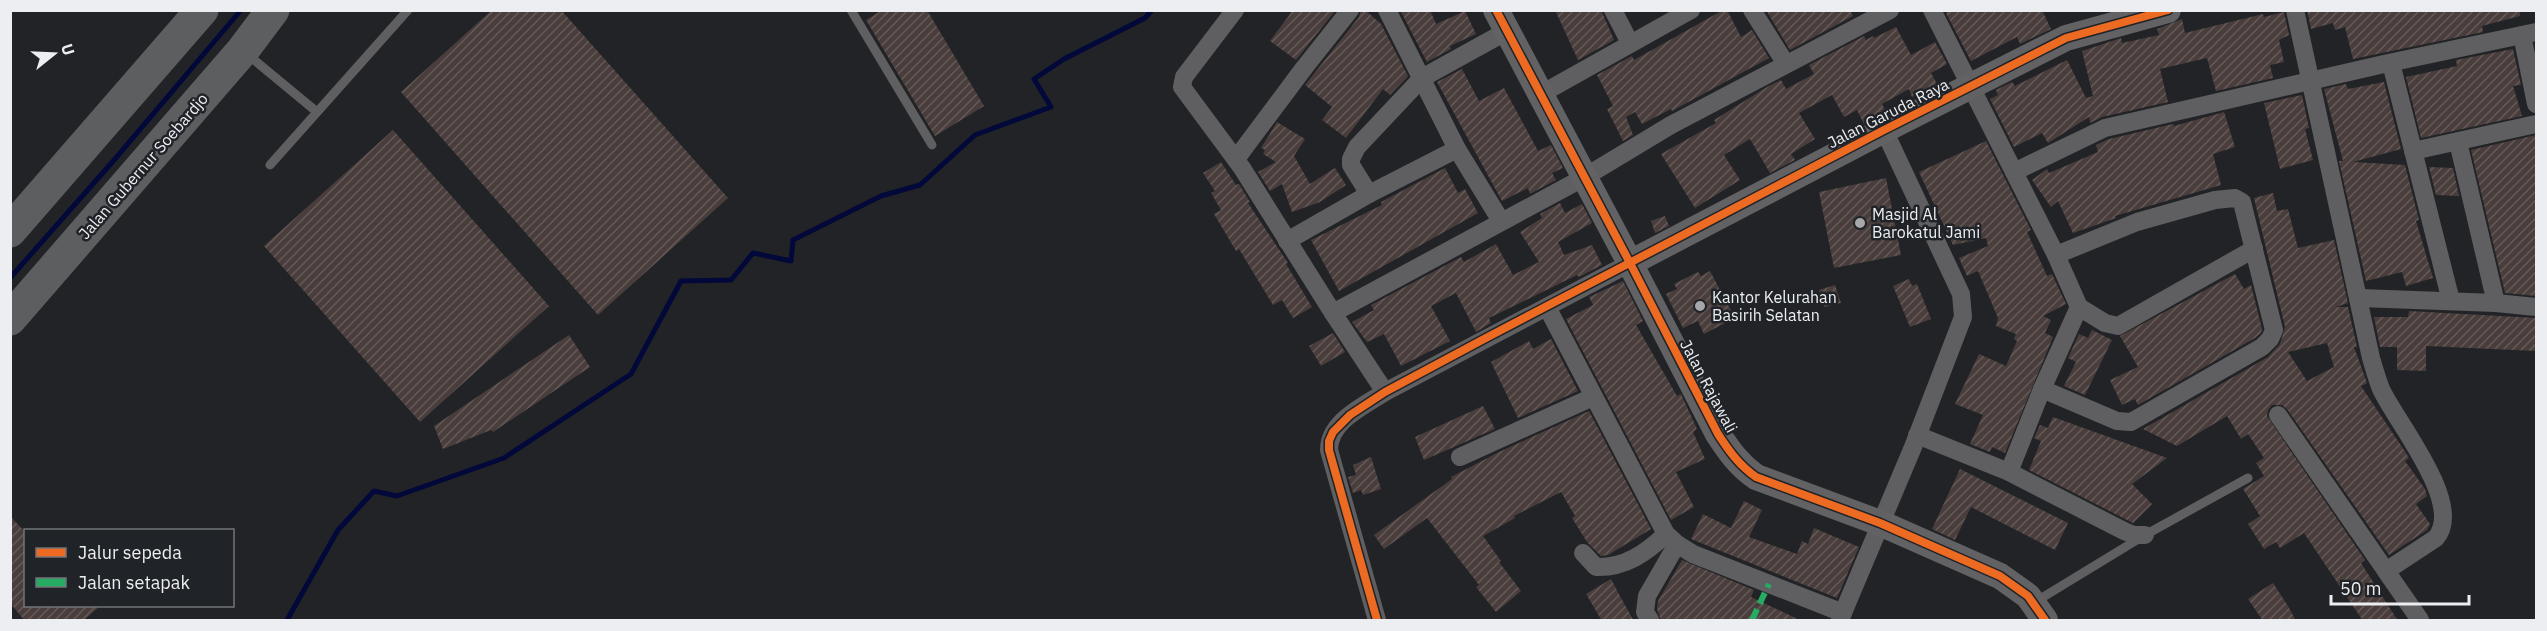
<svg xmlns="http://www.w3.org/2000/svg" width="2547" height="631" font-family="'IBM Plex Sans',sans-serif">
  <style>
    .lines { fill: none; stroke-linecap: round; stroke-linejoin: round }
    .stream { stroke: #03083a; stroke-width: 5 }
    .building { fill: url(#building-hatch); fill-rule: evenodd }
    .lane { stroke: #5f5f61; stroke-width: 9 }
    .street { stroke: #5f5f61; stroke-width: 18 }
    .secondary { stroke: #626264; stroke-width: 26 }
    .highway { stroke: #5c5e60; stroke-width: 33 }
    .quiet { stroke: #26ab63; stroke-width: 6; stroke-dasharray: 12 6; stroke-linecap: butt }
    .cycleway-casing { stroke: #202327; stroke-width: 11 }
    .cycleway { stroke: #ed6a23; stroke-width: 8 }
    .poi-dot { fill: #a5a7aa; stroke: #202327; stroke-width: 2 }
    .labels { text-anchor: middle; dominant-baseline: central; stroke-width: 5; stroke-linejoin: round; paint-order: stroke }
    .street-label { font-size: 16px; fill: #eceef1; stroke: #202327 }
    .poi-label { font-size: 16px; fill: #eceef1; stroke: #202327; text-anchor: start }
  </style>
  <defs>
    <pattern id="building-hatch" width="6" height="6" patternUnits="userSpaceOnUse" patternTransform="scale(1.5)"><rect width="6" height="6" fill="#4a3e3c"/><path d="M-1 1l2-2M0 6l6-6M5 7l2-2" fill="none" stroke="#645a59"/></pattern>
  </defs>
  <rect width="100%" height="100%" fill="#212326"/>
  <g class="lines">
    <g class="stream">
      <path d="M10,278L115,159L241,10"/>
      <path d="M287,620L338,530L374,491L397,496L504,458L631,374L681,281L731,280L753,253L791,261L793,240L881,196L920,185L975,135L1051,107L1034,79L1064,59L1145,18L1152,10"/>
    </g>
  </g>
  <g class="building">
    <path d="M492,10H561L728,198L598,315L401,92Z"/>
    <path d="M882,10H927L984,106L935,136L866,20Z"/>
    <path d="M1293,10L1335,11L1296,60L1270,41Z"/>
    <path d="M1361,10H1365L1381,24L1408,76L1390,95L1383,89L1346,138L1322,120L1332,107L1305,85L1359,17Z"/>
    <path d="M1400,10H1430L1436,24L1465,11L1476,34L1450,46L1451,49L1427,62Z"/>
    <path d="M1555,10H1601L1614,40L1578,60Z"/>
    <path d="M1723,10H1727L1741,37L1752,30L1769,58L1672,111L1671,109L1642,124L1635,112L1626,117L1633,135L1623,141L1607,109L1613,106L1597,75L1632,56L1634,60L1652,50Z"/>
    <path d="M1766,10H1850L1853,16L1790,50Z"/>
    <path d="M1950,10H2042L2051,29L2020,44L2017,37L1971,61L1946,13Z"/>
    <path d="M2307,10H2520V16L2482,26L2483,32L2353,59L2345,27L2335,30L2333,23L2311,29Z"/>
    <path d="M2284,12L2289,35L2279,40L2284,62L2270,65L2273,78L2216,91L2207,58L2160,69L2168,102L2102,117L2090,123L2089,117L2048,143L2042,133L2014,147L1990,99L1998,95L1996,90L2012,82L2015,86L2067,60L2086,98L2093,96L2082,51L2121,38L2122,43L2159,35L2157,29L2182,19L2185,33L2263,14L2264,17Z"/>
    <path d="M1896,27L1911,55L1935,42L1947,64L1931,73L1937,84L1912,97L1909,89L1882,104L1886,112L1864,124L1857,110L1844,117L1832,95L1799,113L1815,139L1791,154L1795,160L1770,173L1750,139L1724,155L1740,180L1695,208L1661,154L1716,123L1714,120L1767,87L1781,80L1786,89L1814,74L1809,65L1864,36L1866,40L1873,36L1874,38Z"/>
    <path d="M2513,49L2521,85L2513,86L2522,116L2421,138L2406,77L2457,66L2456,60Z"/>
    <path d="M1462,69L1479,101L1504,88L1538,151L1551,145L1563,168L1552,173L1556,180L1530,194L1528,188L1502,201L1437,82Z"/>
    <path d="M2384,82L2401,149L2353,162L2405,165L2419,220L2416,221L2433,278L2406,286L2402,272L2366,281L2339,161H2343L2324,89L2346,84L2348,89Z"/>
    <path d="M2302,95L2309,128L2305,129L2313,160L2280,169L2264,103Z"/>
    <path d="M2224,112L2235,147L2213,154L2221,185L2115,216L2116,218L2073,233L2058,201L2051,207L2032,180L2047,169L2049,173L2098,152L2096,145L2109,139L2173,124L2174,126Z"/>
    <path d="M1277,122L1305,139L1294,156L1310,184L1335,168L1346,185L1320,202L1292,212L1282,184L1270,191L1258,172L1276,162L1263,154L1265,150L1261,148Z"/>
    <path d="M393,130L549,306L420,422L264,246Z"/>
    <path d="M2536,135V296L2505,293L2471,150Z"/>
    <path d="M1986,141L2031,230L2027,232L2047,276L2052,274L2066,304L2043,316L2051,320L2045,333L2053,337L2005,453L1992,447L1990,452L1970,444L1983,415L1955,404L1979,354L2006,366L2017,341L2014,339L2016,334L1996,326L1998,318L1978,271L1967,276L1959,258L1988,246L1986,238L1953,245L1919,172Z"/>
    <path d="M1221,162L1236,185L1239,184L1250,202L1248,203L1288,263L1286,264L1312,307L1293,318L1282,300L1273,305L1239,249L1236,251L1214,214L1221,210L1211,193L1215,191L1203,173Z"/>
    <path d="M2429,167L2453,168L2459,196L2436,195Z"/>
    <path d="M1445,168L1458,193L1465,189L1478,213L1339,291L1311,240L1382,205L1381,202Z"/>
    <path d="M1886,178L1901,255L1834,268L1819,192Z"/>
    <path d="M2273,193L2277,211L2288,209L2298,248L2334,240L2348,303L2336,307H2348L2357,347H2354L2367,383L2361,386L2404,450L2409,458L2405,461L2425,489L2427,496L2416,504L2430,524L2427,530L2389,555L2287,409L2282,405H2272L2268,410L2267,416L2365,560L2361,563L2398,621H2363L2304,533L2280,548L2276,542L2264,549L2248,524L2260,516L2243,489L2264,476L2256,463L2264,458L2248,434L2241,439L2227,416L2177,446L2143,429L2268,357L2280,344L2285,327L2254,198ZM2327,343L2334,367L2307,381L2288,352Z"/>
    <path d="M1560,203L1565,213L1582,204L1592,223L1558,242L1564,255L1592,245L1602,265L1579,277L1577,275L1489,318L1491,323L1476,332L1456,293L1431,306L1450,341L1401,366L1384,334L1367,342L1352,322L1374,310L1371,305L1461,257L1464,262L1496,244L1513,275L1539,262L1520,232L1542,218L1540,214Z"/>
    <path d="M1665,216L1669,226L1655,233L1651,221Z"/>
    <path d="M1710,271L1735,318L1704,334L1698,321L1683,328L1666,294L1677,289L1674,284L1698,272L1701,276Z"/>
    <path d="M2235,274L2244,289L2251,285L2262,329L2261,333L2255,338L2138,405L2135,399L2122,405L2110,380L2138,367L2120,336Z"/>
    <path d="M1909,279L1912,286L1917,284L1931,319L1910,327L1893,286Z"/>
    <path d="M1623,281L1643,321L1636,325L1677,396L1681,394L1697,429L1693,432L1705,459L1676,472L1694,507L1671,520L1566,319L1593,305L1589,297Z"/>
    <path d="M1835,285L1841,303L1824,307L1819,290Z"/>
    <path d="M2409,311L2536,318V351L2426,346V371L2397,370V347H2380L2374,317H2408Z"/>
    <path d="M2092,330L2112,340L2085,395L2064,386L2076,362L2068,358L2079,334L2088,338Z"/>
    <path d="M1333,333L1345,352L1321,366L1309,346Z"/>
    <path d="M569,335L590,367L493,432L491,430L443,449L434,426Z"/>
    <path d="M1551,339L1578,391L1518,418L1491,362L1529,341L1533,349Z"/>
    <path d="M1483,406L1495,429L1424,460L1415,437Z"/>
    <path d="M1589,411L1651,529L1608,555L1601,556L1587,542L1572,518L1575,516L1561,492L1514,516L1515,518L1483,536L1501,561L1499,562L1521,591L1496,612L1476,587L1479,585L1427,518L1384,549L1374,535L1452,479L1451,477L1499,452Z"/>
    <path d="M2053,417L2167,458L2132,484L2152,504L2133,523L2029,470L2041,441L2034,438L2040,425L2048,428Z"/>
    <path d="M1371,457L1381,489L1363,495L1361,490L1353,493L1348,477L1356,475L1353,465Z"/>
    <path d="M1960,469L2068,523L2055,550L1971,507L1955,540L1932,529Z"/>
    <path d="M1744,501L1762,510L1749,537L1797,554L1802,541L1808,544L1814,528L1859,547L1837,598L1691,539L1703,514L1731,528Z"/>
    <path d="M10,516L26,533V606H100L83,621H25L10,603Z"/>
    <path d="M1682,560L1754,590L1751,597L1802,621H1661L1657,609L1658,601Z"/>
    <path d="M1611,579L1621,598L1634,621H1602L1586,594Z"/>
    <path d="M2273,583L2288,606L2296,621H2263L2248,599Z"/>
  </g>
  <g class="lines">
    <g class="lane">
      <path d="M851,10L932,145"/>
      <path d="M247,54L317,112"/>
      <path d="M270,165L408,10"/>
      <path d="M2035,602L2145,535L2248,478"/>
    </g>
    <g class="street">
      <path d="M1235,10L1184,77L1182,87L1242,168L1333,313L1385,392"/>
      <path d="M1387,10L1457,149L1501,221"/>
      <path d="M1613,10L1630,43"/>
      <path d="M1752,10L1786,64"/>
      <path d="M1932,10L2056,255L2079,307L2105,323L2118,326L2254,249"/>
      <path d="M2295,10L2371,358C2374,368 2377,379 2381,389C2396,422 2465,504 2436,538L2386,571L2420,620"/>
      <path d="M2522,35L2536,104"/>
      <path d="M2391,63L2451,301"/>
      <path d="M1541,94L1691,10"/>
      <path d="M2458,142L2496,303"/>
      <path d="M2413,151L2536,124"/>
      <path d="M1236,159L1304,68L1350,10"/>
      <path d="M2014,172L2105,128L2384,64L2536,32"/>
      <path d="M1369,194L1351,165V159L1357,147L1422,78L1507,31"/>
      <path d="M1287,241L1369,194L1457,149"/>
      <path d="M2360,298L2496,303L2536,307"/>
      <path d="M1547,307L1666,534L1677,544L1693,554L1843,613"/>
      <path d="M1333,313L1583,178L1671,125L1890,10"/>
      <path d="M2042,389L2117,421L2131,422L2262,347L2270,339L2274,330L2242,202L2235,198L2215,200L2137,222L2056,255"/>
      <path d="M2278,415L2386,571"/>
      <path d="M1917,435L2009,472L2124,531L2134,535H2145"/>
      <path d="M1460,457L1593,397"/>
      <path d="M2009,472L2042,389L2079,307"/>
      <path d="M1583,553L1596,567C1625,568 1646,553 1666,534"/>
      <path d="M1377,620L1329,450C1329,421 1364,406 1385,392L1630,263"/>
      <path d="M1650,620L1645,612L1647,596L1677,544"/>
      <path d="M1840,620L1913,447L1963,317L1961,294L1884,130"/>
    </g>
    <g class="secondary">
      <path d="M1496,10L1630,263L1718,434C1729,451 1739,465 1756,477L1880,523L2000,576L2028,596L2045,620"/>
      <path d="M1630,263L1884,130L2066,38L2168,10"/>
    </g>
    <g class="highway">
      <path d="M10,231L202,10"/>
      <path d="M10,319L243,50L273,10"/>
    </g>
    <path class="quiet" d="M1752,620L1769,584"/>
    <g class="cycleway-casing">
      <g id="cycleway">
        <path d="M1496,10L1630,263L1718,434C1729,451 1739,465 1756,477L1880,523L2000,576L2028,596L2045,620"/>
        <path d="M1377,620L1329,450V441L1333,432L1350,415L1385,392L1484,339L1884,130L2066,38L2168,10"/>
      </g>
    </g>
    <use href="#cycleway" class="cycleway"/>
  </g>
  <g class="poi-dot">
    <circle cx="1860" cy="223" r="6"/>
    <circle cx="1700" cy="306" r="6"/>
  </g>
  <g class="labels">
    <g class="street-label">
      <text transform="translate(1888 113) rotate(-27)">Jalan Garuda Raya</text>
      <text transform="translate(143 166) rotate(-49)">Jalan Gubernur Soebardjo</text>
      <text transform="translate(1709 386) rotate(62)">Jalan Rajawali</text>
    </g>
    <g class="poi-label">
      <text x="1872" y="214">Masjid Al<tspan x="1872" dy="18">Barokatul Jami</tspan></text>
      <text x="1712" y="297">Kantor Kelurahan<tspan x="1712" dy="18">Basirih Selatan</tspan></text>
    </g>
  </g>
  <rect width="2547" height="631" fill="none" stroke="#eceef1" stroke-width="24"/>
  <rect x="24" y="529" width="210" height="78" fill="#202327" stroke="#727478" stroke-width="1.5"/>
  <rect x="36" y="548" width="30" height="9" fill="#ed6a23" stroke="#727478" stroke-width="1.5"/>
  <text x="78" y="559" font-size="18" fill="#eceef1">Jalur sepeda</text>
  <rect x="36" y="578" width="30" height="9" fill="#26ab63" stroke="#727478" stroke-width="1.5"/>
  <text x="78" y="589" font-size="18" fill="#eceef1">Jalan setapak</text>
  <g transform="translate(54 54) rotate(72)" stroke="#202327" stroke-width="4.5" paint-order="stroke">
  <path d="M0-4.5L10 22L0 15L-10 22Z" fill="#eceef1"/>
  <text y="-9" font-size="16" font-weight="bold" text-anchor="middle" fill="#eceef1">U</text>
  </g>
  <path d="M2331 595v9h138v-9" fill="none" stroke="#eceef1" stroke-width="3"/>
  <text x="2340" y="595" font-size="18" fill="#eceef1" stroke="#202327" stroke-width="4.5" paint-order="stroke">50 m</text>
</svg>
